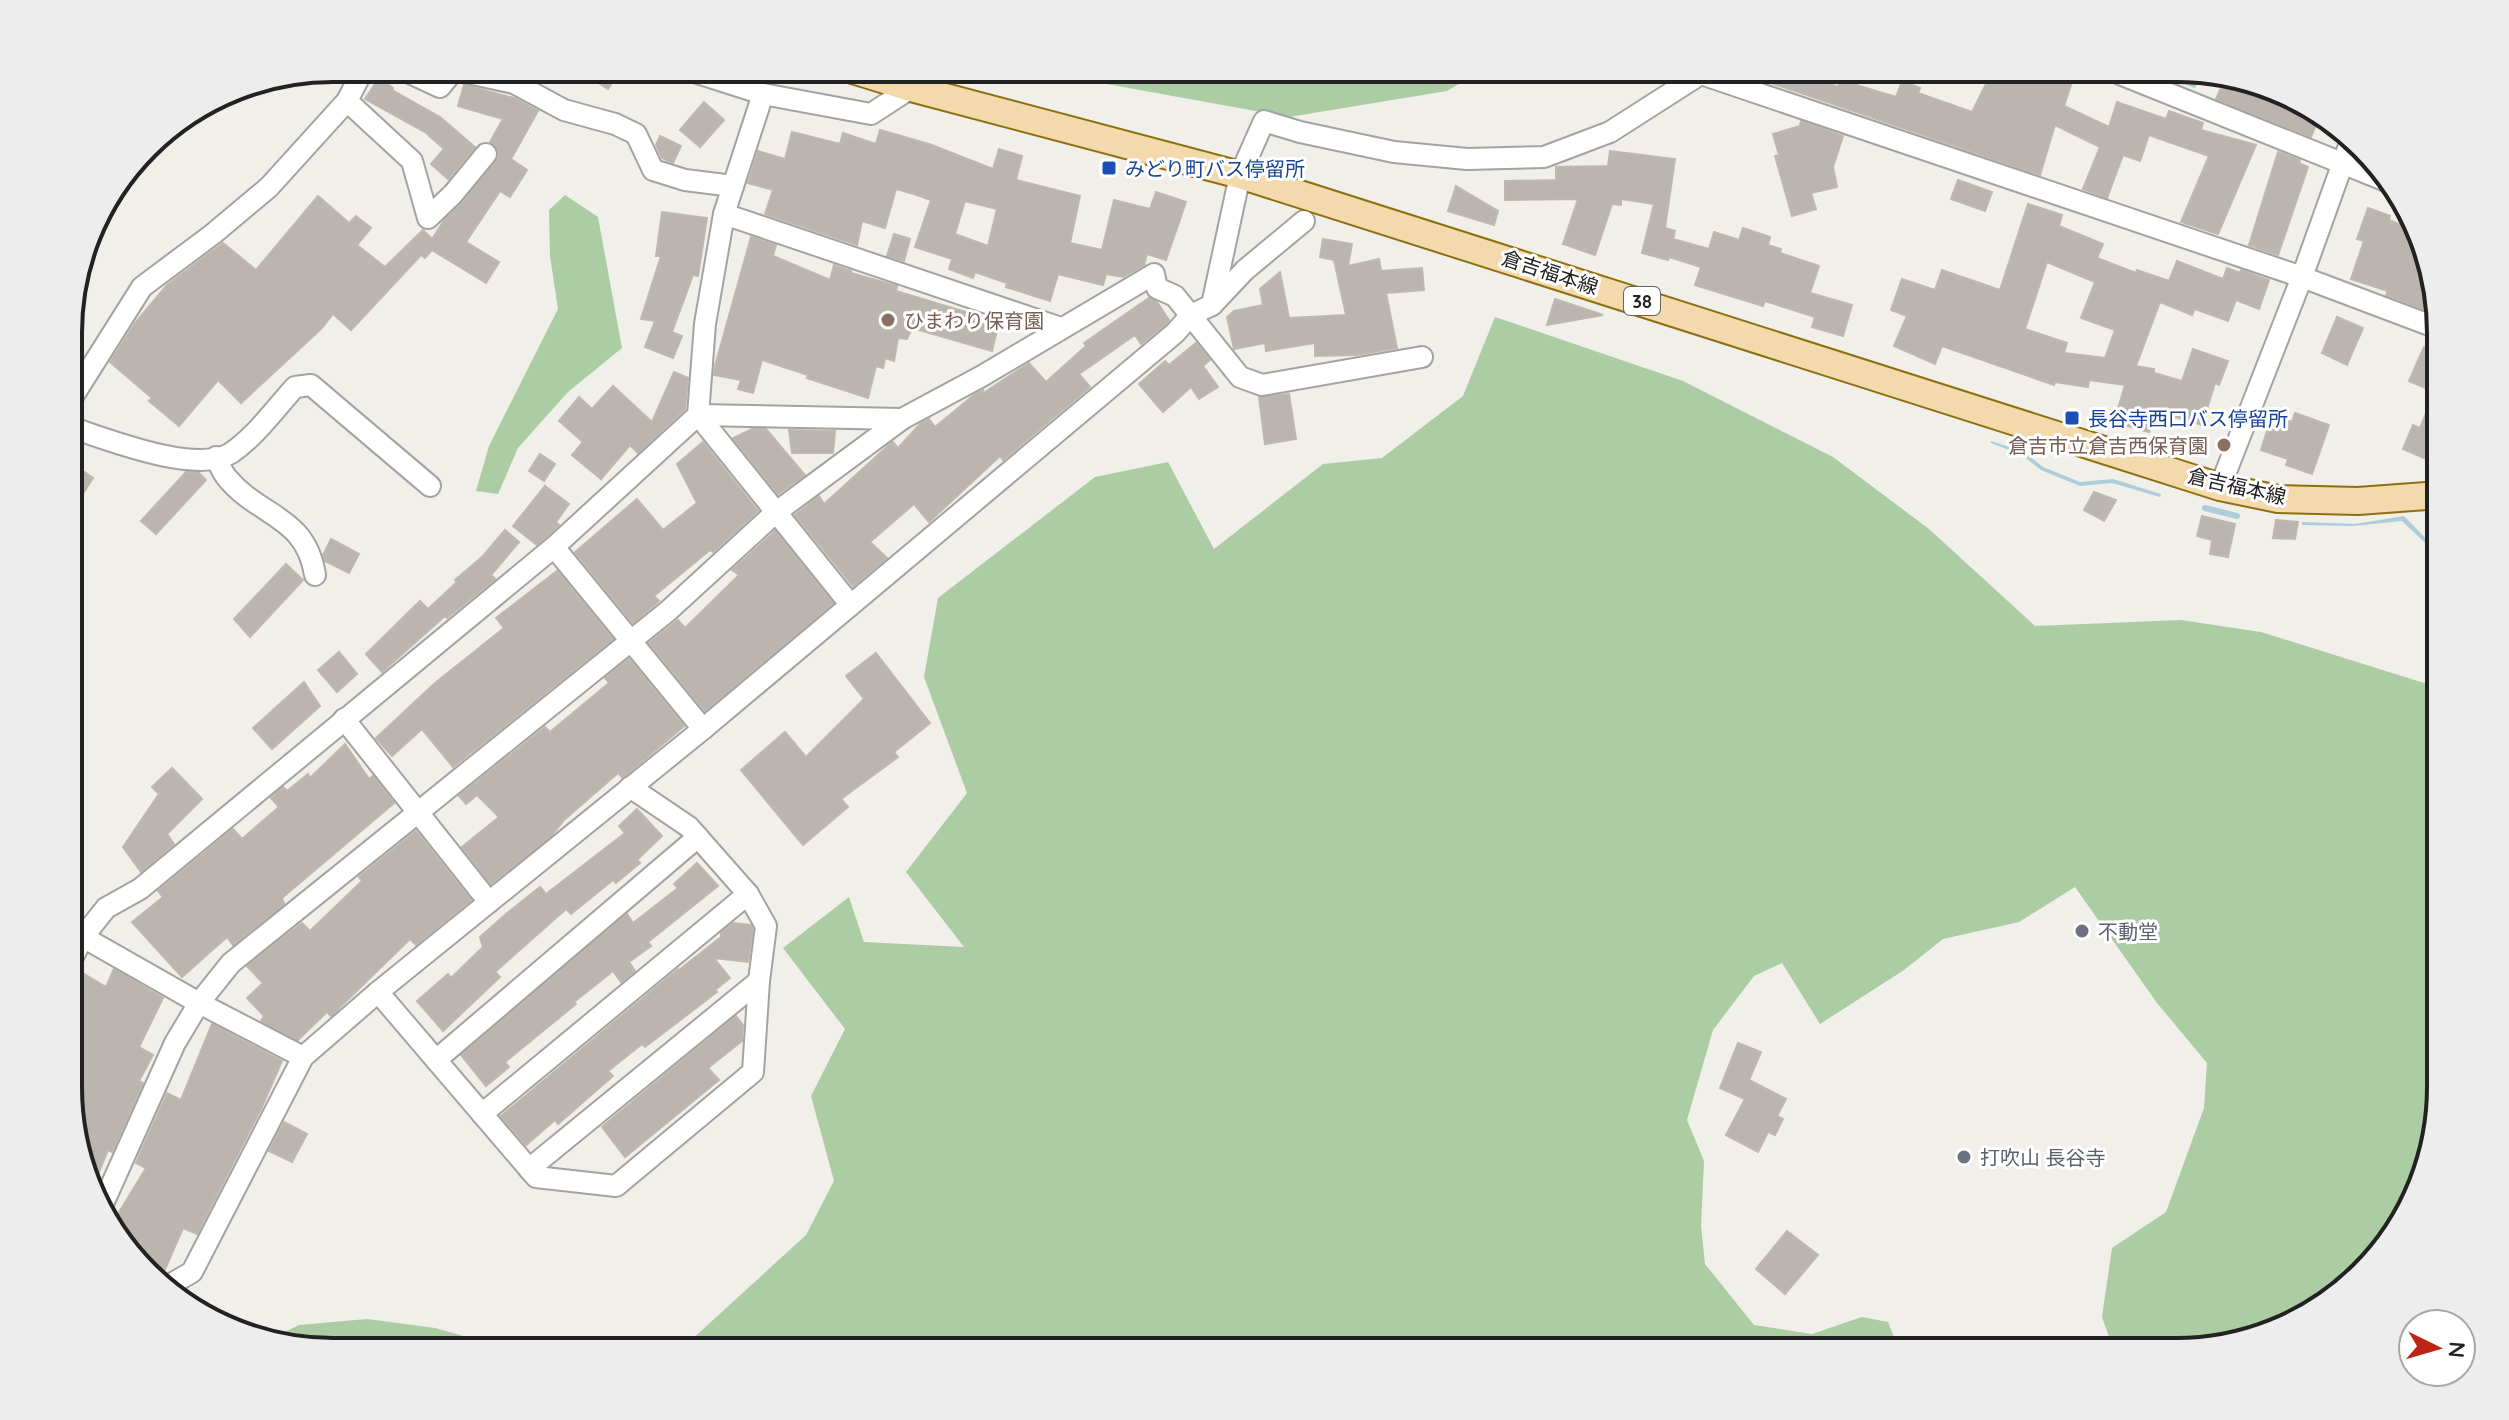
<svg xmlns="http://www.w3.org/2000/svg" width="2509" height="1420" font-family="Quicksand,'Noto Sans JP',sans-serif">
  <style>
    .forest { fill: #accca3 }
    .pitch { fill: #91d7c2 }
    .water { fill: #afccd9 }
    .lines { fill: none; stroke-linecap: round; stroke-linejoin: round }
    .stream { stroke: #afccd9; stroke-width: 6 }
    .building { fill: #bab5af; stroke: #c1b8ad; stroke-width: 2; fill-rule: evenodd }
    .minor-casing { stroke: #a3a3a3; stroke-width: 24 }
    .major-casing { stroke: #8f7010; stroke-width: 30 }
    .minor { stroke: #fff; stroke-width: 20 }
    .major { stroke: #f3daad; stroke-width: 26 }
    .transit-dot { fill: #1a4fb4; stroke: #fff; stroke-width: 3 }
    .education-dot { fill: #8d6e63; stroke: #fff; stroke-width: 3 }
    .worship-dot { fill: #6b7280; stroke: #fff; stroke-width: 3 }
    .labels { text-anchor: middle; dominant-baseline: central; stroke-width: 6; stroke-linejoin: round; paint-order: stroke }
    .shield { fill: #fff; stroke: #646464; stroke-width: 2 }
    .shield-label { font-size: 18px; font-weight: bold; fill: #222 }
    .transit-label { font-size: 20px; fill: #164399; stroke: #fff; text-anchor: start }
    .street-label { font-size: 20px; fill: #222; stroke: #fff }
    .education-label { font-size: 20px; fill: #785e54; stroke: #fff; text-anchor: start }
    .worship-label { font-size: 20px; fill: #5b616d; stroke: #fff; text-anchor: start }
    .rim { fill: none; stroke: #222; stroke-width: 4 }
  </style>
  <rect width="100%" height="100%" fill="#f1efea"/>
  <g class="forest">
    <path d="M1034,68H1486L1447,91L1289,117L1057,75Z"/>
    <path d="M565,195L598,217L622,348L568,392L518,448L498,494L476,491L489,446L558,309L550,256L549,210Z"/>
    <path d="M1495,317L1683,381L1833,457L1929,529L2035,626L2181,620L2261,632L2440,688V1104L2406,1219L2323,1308L2193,1351H2114L2102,1317L2112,1248L2166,1212L2204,1108L2207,1063L2157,1003L2075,887L2019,922L1943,939L1904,970L1820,1024L1782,963L1754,976L1713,1030L1687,1120L1704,1161L1701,1226L1705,1264L1754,1325L1812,1334L1862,1317L1888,1322L1900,1352H678L806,1235L834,1181L811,1096L845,1029L783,948L849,897L864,942L964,947L906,872L967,793L924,677L938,598L1095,477L1168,462L1214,549L1323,464L1382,458L1463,396Z"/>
    <path d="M367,1319L435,1328L520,1352H333L275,1337L299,1325Z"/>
  </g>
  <path class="pitch" d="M2143,68H2176L2201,75L2195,88Z"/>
  <g class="water">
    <path d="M1991,441L2024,452L2043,467L2080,482L2113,479L2161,494L2160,497L2112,483L2080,486L2041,470L2022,455L1991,443Z"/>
    <path d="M2404,516L2440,553V557L2402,521L2353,526L2302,525V522L2355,524Z"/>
  </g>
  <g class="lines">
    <path class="stream" d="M2205,508L2237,516"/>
  </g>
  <g class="building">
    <path d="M576,68H607L617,74L608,89Z"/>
    <path d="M1728,68H1797L1796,71L1838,87L1840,80L1896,97L1902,81L1920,88L1918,93L1972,112L1988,80L1963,68H2040L2037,74L2071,85L2064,106L2109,127L2117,102L2166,119L2169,111L2203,123L2201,130L2256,145L2218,234L2181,222L2209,156L2149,135L2140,161L2123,155L2107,198L2083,189L2100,147L2055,125L2040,175Z"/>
    <path d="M379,78L393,88L392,90L440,117L475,147L448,179L431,164L444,149L425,132L365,99Z"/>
    <path d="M2224,81L2308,103L2320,115L2311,137L2216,99Z"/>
    <path d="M464,85L514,98L538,111L511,159L527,170L510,197L500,191L466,242L499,262L486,283L432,250L425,258L421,255L351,330L333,314L321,329L241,403L218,380L179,426L149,401L152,398L110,362L135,323L167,285L223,243L256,270L318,196L349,223L356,216L371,228L357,245L385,267L423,230L432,239L445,219L463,202L499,157L498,149L490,142L503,119L458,106Z"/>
    <path d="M704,102L724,120L700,147L680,130Z"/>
    <path d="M1801,121L1843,136L1833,167L1837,187L1811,193L1816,209L1792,216L1775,156L1779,155L1773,134L1800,126Z"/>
    <path d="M880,130L929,144L993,169L999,149L1022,156L1016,180L1080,196L1070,243L1102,250L1114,200L1150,209L1156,192L1186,202L1166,260L1147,254L1144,265L1123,277L1106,274L1103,285L1058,274L1050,301L1006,287L1007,283L975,272L973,278L949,269L952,259L915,247L931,200L914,194L896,189L885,228L862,221L857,245L765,214L773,190L748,183L758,151L785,159L792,132L840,144L843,133L876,144ZM965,201L997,209L988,246L955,234Z"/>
    <path d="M660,136L681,146L673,163L662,158L656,145Z"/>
    <path d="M1610,151L1675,159L1665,228L1675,231L1673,239L1709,249L1714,232L1739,240L1743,228L1770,237L1768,245L1781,249L1780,253L1819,266L1810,293L1852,305L1843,336L1812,327L1815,317L1765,301L1763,306L1695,285L1701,267L1669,257L1668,260L1642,253L1654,204L1621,199V205L1612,204L1595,255L1563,244L1578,199L1505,200V181L1556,180V167L1608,166Z"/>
    <path d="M2278,152L2300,160L2299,163L2308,167L2278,255L2249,245Z"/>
    <path d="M1958,180L1992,192L1985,211L1951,199Z"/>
    <path d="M1456,186L1498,211L1494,225L1448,211Z"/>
    <path d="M2028,204L2062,215L2059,226L2103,244L2097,258L2136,273L2137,270L2169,281L2177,261L2223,279L2227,268L2240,273L2241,270L2269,280L2259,309L2236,300L2228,321L2195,309L2192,315L2160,302L2136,366L2154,369V373L2182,381L2193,349L2228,361L2219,385L2215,383L2202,425L2155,411L2149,432L2114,422L2125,385L2089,380L2088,387L2055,382L2054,385L1942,346L1935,364L1894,346L1907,316L1891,310L1902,279L1935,290L1942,270L2000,290ZM2047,262L2095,282L2081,318L2115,330L2105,358L2064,353L2067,343L2025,329Z"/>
    <path d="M2368,208L2390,216L2389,220L2411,229L2419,252L2414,263L2424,267L2440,315L2386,295L2388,291L2351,279L2364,241L2357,239Z"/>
    <path d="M662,212L707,218L698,276L693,275L672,332L682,336L673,358L645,347L655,321L641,319L661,256H656Z"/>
    <path d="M894,234L910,239L904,261L887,256Z"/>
    <path d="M751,237L776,245L773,256L830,280L834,265L851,271V273L897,286L896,291L999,322L992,351L912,328L907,339L898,338L894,361L885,358L883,368L876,366L868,398L807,378L808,375L762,360L753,393L738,389L741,380L714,375L715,366Z"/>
    <path d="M1323,239L1352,244L1348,266L1379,259L1381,271L1422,268L1424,290L1386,293L1397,348L1357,355L1315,356V343L1266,351L1265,343L1234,349L1227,317L1234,311L1263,305L1260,289L1280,272L1289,318L1346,315L1334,260L1320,257Z"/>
    <path d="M1149,298L1157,302L1169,320L1166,324L1141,344L1135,335L1079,374L1090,387L1003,460L1000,456L929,522L914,504L870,542L887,558L853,586L795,515L819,496L824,504L891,443L893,442L898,448L920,424L929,419L935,427L975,394L983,390L982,394L1029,363L1046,382L1086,346L1084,343Z"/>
    <path d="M1555,299L1603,315L1547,325Z"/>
    <path d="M2337,317L2363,328L2347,365L2322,353Z"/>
    <path d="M1196,343L1210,360L1203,366L1218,387L1199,399L1191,387L1163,412L1139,384L1165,361L1169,365Z"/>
    <path d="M2424,347L2440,354V465L2403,449L2413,425L2420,428L2435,392L2409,381Z"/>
    <path d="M674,372L688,378L685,409L638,453L630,445L601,479L572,455L583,442L559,421L579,397L592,409L613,386L652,422Z"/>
    <path d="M1289,394L1296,439L1265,444L1259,397Z"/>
    <path d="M2295,413L2329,425L2312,474L2286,465L2288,459L2261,450L2272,415L2292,422Z"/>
    <path d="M752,429H766L805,475L778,494L733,438Z"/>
    <path d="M789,430L835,431L833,453H792Z"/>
    <path d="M703,442L758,511L713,552L710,550L654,596L659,601L633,623L575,552L637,499L663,530L697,503L677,464Z"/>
    <path d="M540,454L555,464L544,481L529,471Z"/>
    <path d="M70,462L93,478L70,514Z"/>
    <path d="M186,472L199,473L206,480L156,534L141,521Z"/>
    <path d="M545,486L569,504L556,522L559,525L537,545L513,526Z"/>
    <path d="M2094,492L2116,500L2104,521L2084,510Z"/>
    <path d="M2202,516L2235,524L2228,557L2210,554L2212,540L2197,536Z"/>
    <path d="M2276,520L2298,522L2295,539L2273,538Z"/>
    <path d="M505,530L519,542L491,575L495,579L447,618L445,616L382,672L366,654L420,601L428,609L457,582L455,580L483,556Z"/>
    <path d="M775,531L833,603L705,711L649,643L678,620L685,628L739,575L732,570Z"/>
    <path d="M331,539L359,554L349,573L325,561L323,555Z"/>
    <path d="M286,564L303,580L250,637L234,619Z"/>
    <path d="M557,571L613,639L453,767L422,729L392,756L376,738L435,683L504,628L496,618Z"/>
    <path d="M339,652L357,674L337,692L318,670Z"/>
    <path d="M876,653L930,723L894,752L898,757L841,799L848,807L803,845L741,770L785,732L806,757L864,699L846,676Z"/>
    <path d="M629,659L684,726L626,775L622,777L618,773L564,820L552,835L491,884L462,847L499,817L477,795L466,804L459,796L545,727L550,732L609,683L605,678Z"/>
    <path d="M304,682L320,706L272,749L253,728Z"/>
    <path d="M345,744L369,779L373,776L394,803L282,898L284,904L233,945L227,937L182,977L132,922L163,897L158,891L233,829L242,839L279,807L271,798L283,787L287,791L308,774L310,778Z"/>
    <path d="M172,768L202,799L167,834L174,844L141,872L123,847L159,794L152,787Z"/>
    <path d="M637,809L662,836L637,860L640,863L616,883L613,880L571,914L566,909L495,972L500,977L443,1031L417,1001L448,974L451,978L483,947L480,937L506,914L540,887L546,894L625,833L619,826Z"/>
    <path d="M416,831L471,900L416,945L410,939L331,1016L327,1012L298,1040L261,1021L264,1016L247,998L263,983L247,966L302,923L310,931L362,881L359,877Z"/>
    <path d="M697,863L718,886L648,942L651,946L629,962L635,971L621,982L613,971L574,1002L576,1004L505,1062L509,1067L486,1086L461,1055L627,914L633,923L678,888L674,884Z"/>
    <path d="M733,923L751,925L753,929L748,962L714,958L730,978L715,990L717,992L645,1047L642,1044L608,1071L613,1076L558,1124L555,1120L526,1145L501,1116L678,969L679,970L721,937V933Z"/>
    <path d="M114,969L163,998L139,1047L153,1055L139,1081L143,1083L112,1152L108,1150L94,1184L70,1121V1005L84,974L106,987Z"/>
    <path d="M736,1016L743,1025L742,1041L708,1068L719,1080L625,1157L602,1127Z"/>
    <path d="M212,1024L282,1061L261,1109L197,1234L183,1228L163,1274L159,1277L113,1235L110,1227L146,1168L136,1163L167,1093L181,1100Z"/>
    <path d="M1738,1043L1761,1052L1749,1080L1786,1099L1777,1116L1783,1119L1775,1135L1768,1132L1758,1152L1726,1135L1745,1099L1720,1088Z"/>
    <path d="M284,1122L307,1134L292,1162L269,1151Z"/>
    <path d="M1787,1231L1818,1255L1785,1294L1756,1269Z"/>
  </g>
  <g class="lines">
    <g class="minor-casing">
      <g id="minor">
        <path d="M399,68L440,87L454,70L514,83L564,110L615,124L636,134L653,170L685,180L733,186"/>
        <path d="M682,68L763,94L871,114L911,88L901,68"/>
        <path d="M2105,68L2394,184"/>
        <path d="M1701,74L2302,277L2440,329"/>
        <path d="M763,94L724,214L705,324L698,415L850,604"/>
        <path d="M347,101L412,161L428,218L453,194L486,154"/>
        <path d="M724,214L1061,328"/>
        <path d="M1212,305L1245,270L1304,221"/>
        <path d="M70,401L142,287L213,234L269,187L347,101L364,68"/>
        <path d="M70,427C106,439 197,475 231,453C256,436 275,409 295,387L311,385L430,486"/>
        <path d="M216,457C219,464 222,473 228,479C260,517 306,516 315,575"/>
        <path d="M2220,487L2302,277L2350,143"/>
        <path d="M554,547L703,729"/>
        <path d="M344,719L489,902"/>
        <path d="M83,937L199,1003L303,1057"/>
        <path d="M70,963L83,937L106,908L140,889L554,547L698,415L902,419"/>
        <path d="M378,992L536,1177L616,1186L753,1072L759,981L766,926L748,894L689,827L630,787"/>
        <path d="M436,1060L698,837"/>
        <path d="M482,1114L748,894"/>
        <path d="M529,1169L759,981"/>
        <path d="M102,1206L175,1043L199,1003L231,963L668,611L775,513L902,419L982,376L1154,274L1157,288L1175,296L1240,377L1262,385L1422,357"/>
        <path d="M168,1286L192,1272L303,1057L378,992L703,729L1175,333L1191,315L1212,305L1240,175L1264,121L1300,132L1394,152L1467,159L1544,157L1610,132L1710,68"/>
      </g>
    </g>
    <g class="major-casing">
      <path id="major" d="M846,68L911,88L1240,175L2220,487L2278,499L2358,501L2440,495"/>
    </g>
    <use href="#minor" class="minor"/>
    <use href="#major" class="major"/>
  </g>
  <g class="transit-dot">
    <rect x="1101" y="160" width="16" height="16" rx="4"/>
    <rect x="2064" y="410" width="16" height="16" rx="4"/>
  </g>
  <g class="education-dot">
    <circle cx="888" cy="320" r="8"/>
    <circle cx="2224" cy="445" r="8"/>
  </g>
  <g class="worship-dot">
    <circle cx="2082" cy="931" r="8"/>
    <circle cx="1964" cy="1157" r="8"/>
  </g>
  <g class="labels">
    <rect class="shield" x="1624" y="287" width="36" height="28" rx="6"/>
    <g class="shield-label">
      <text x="1642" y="301">38</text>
    </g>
    <g class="transit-label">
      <text x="1125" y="168">みどり町バス停留所</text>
      <text x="2088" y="418">長谷寺西口バス停留所</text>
    </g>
    <g class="street-label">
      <text transform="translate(1550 272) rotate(18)">倉吉福本線</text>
      <text transform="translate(2237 486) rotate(13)">倉吉福本線</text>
    </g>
    <g class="education-label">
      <text x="904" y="320">ひまわり保育園</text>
      <text x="2208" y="445" text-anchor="end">倉吉市立倉吉西保育園</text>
    </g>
    <g class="worship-label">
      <text x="2098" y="931">不動堂</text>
      <text x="1980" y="1157">打吹山 長谷寺</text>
    </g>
  </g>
  <path d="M0 0H2509V1420H0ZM333 82H2176A251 251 0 0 1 2427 333V1087A251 251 0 0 1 2176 1338H333A251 251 0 0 1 82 1087V333A251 251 0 0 1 333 82Z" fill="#ededed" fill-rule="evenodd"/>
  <path class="rim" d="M333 82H2176A251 251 0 0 1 2427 333V1087A251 251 0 0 1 2176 1338H333A251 251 0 0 1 82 1087V333A251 251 0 0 1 333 82Z"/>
  <g transform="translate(2437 1348) rotate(95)"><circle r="38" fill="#ffffff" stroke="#a7a7a7" stroke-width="2"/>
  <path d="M0-6L14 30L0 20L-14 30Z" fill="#be2416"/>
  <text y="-12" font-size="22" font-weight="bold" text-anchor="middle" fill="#222222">N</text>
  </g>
</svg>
